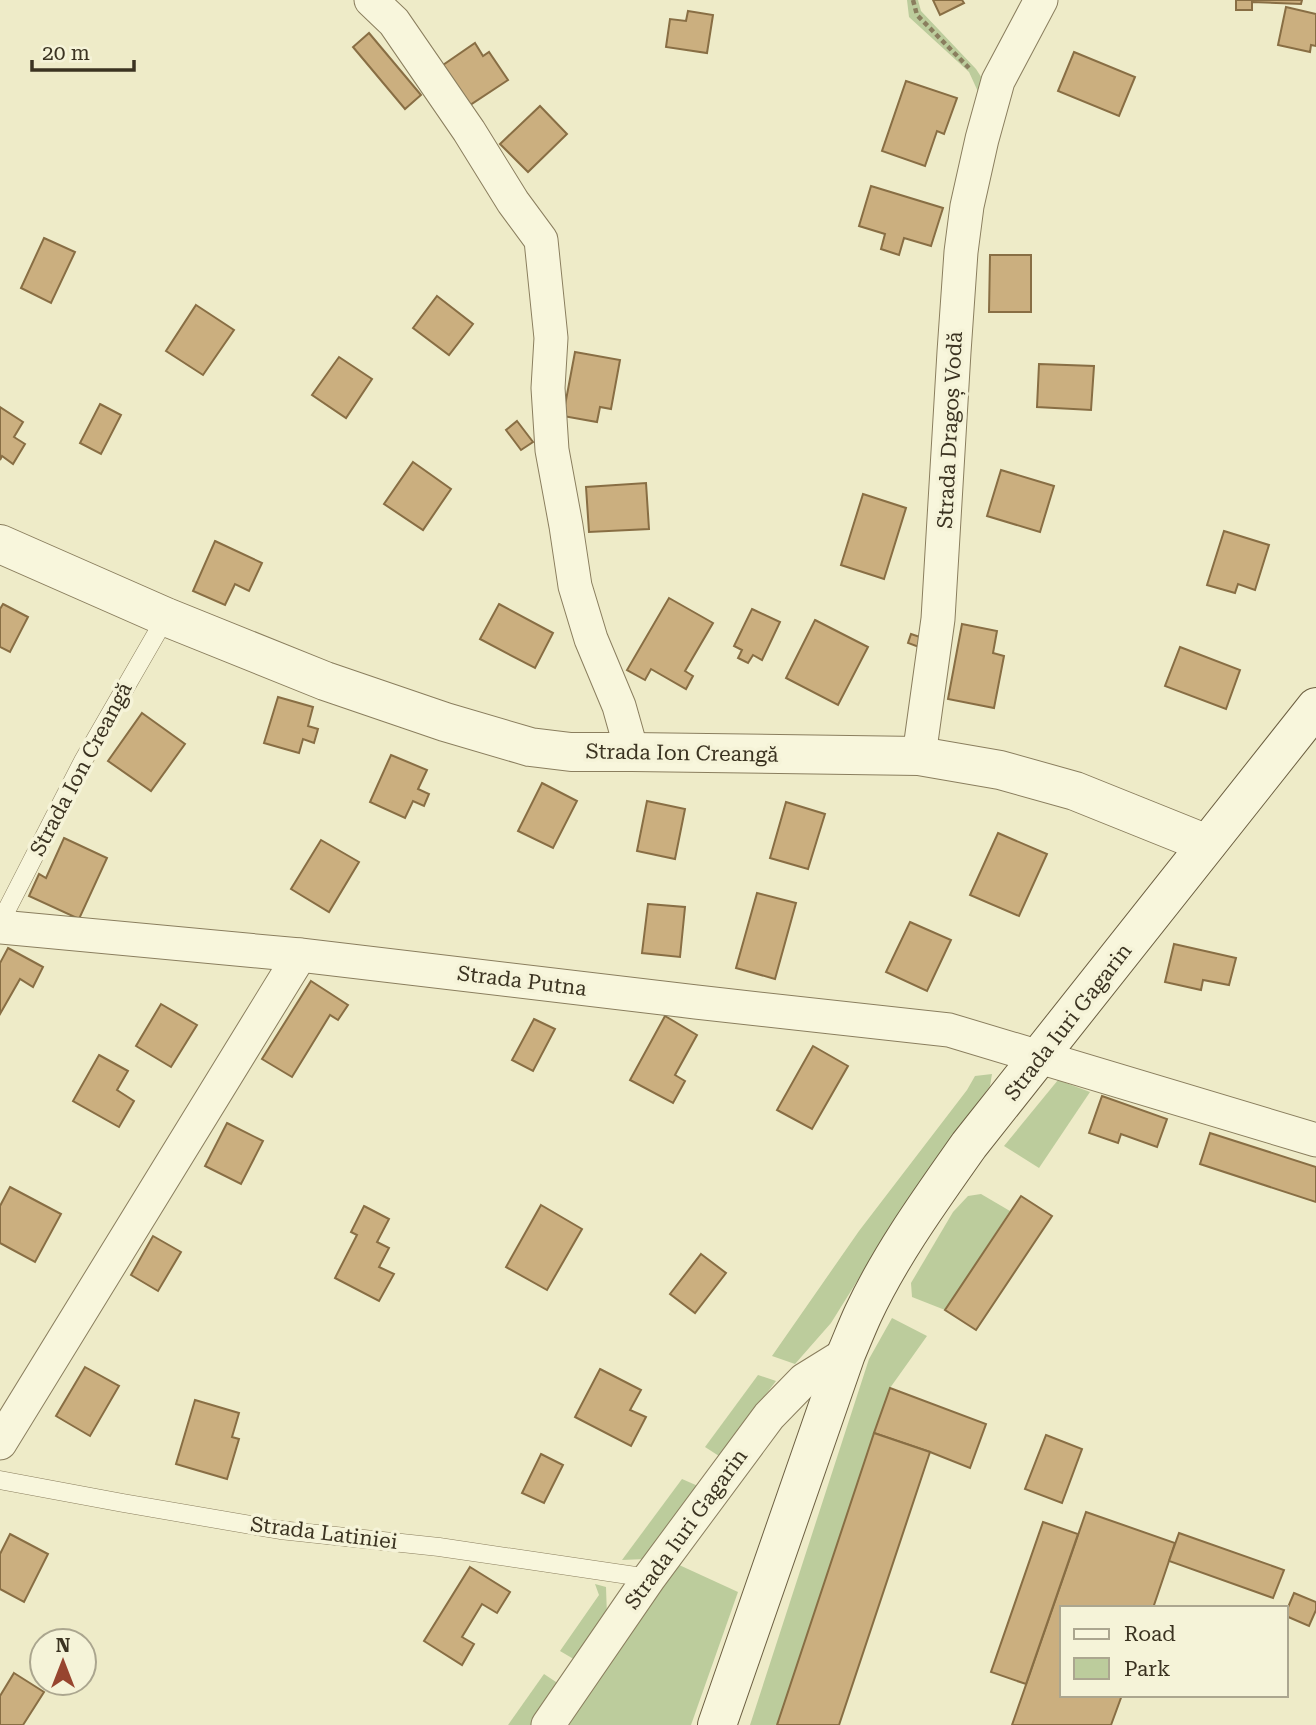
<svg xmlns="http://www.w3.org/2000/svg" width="1316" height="1725" font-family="'Roboto Serif',serif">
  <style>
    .green { fill: #bccc9c }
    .building { fill: #cbaf7f; stroke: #886e44; stroke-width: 2 }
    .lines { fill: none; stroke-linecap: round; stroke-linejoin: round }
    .service-casing { stroke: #8a7e5e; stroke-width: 19 }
    .minor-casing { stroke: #8a7e5e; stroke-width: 35 }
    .tertiary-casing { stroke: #8a7e5e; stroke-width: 40 }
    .secondary-casing { stroke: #6c5f41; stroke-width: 40 }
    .path { stroke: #8a7e5e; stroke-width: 4.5; stroke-dasharray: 5 3.5; stroke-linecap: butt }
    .service { stroke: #f8f6dc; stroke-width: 18 }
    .minor { stroke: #f8f6dc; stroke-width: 33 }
    .tertiary { stroke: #f8f6dc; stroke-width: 38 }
    .secondary { stroke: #f8f6dc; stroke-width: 38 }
    .labels { text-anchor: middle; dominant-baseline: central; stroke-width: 7; stroke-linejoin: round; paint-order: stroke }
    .street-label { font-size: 21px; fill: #3b3321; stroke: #f5f3d8 }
  </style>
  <rect width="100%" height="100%" fill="#eeebc8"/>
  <g class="green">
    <path d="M907,0H918L921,11L976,69L987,86L980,96L969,72L909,17Z"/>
    <path d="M992,1074L990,1086L912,1193L831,1323L795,1364L772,1356L859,1231L967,1090L975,1076Z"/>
    <path d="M1058,1080L1090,1092L1039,1168L1004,1146Z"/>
    <path d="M981,1194L1010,1211L945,1310L912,1297L911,1283L953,1212L968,1196Z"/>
    <path d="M892,1318L927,1336L890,1388L777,1725H750L869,1359Z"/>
    <path d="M758,1375L776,1381L719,1456L705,1447Z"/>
    <path d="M682,1479L698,1486L645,1559L622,1560Z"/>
    <path d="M677,1564L738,1592L691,1725H565Z"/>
    <path d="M595,1584L606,1587L607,1617L577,1661L560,1651L599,1595Z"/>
    <path d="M544,1674L562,1686L535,1725H508Z"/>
  </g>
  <g class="building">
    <path d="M933,0H962L964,3L940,15Z"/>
    <path d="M1236,0H1302L1301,4L1252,2V10H1236Z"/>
    <path d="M1286,7L1316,14V46L1311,45L1310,52L1278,45Z"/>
    <path d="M688,11L713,15L707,53L666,47L670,19L686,21Z"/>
    <path d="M369,33L421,95L405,109L353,47Z"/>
    <path d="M475,43L483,56L489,52L508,80L470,105L443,65Z"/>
    <path d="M1074,52L1135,77L1119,116L1058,91Z"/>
    <path d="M906,81L957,98L944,134L937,131L925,166L882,151Z"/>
    <path d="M540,106L567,134L528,172L500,144Z"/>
    <path d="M871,186L943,208L931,246L904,238L899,255L881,249L885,234L859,226Z"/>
    <path d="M44,238L75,252L51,303L21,288Z"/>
    <path d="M990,255H1031V312H989Z"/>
    <path d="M437,296L473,324L449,355L413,328Z"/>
    <path d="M196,305L234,330L203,375L166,351Z"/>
    <path d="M575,352L620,360L611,409L600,407L597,422L563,416Z"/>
    <path d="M339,357L372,379L346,418L312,395Z"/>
    <path d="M1039,364L1094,366L1091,410L1037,407Z"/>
    <path d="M100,404L121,415L101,454L80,443Z"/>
    <path d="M0,407L23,422L14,437L25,444L13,464L2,456L0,460Z"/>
    <path d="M517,421L533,442L521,450L506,430Z"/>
    <path d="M413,462L451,489L423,530L384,504Z"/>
    <path d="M1001,470L1054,486L1040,532L987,516Z"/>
    <path d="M646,483L649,529L589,532L586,487Z"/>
    <path d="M863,494L906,508L884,579L841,565Z"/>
    <path d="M1224,531L1269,545L1255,590L1238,584L1235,593L1207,585Z"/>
    <path d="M215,541L262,563L249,591L235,584L225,605L193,591Z"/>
    <path d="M669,598L713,623L685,671L693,676L686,689L651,669L645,680L627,670Z"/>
    <path d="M3,604L28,617L10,652L0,647V609Z"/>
    <path d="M499,604L553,633L535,668L480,639Z"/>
    <path d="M752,609L780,622L762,660L753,655L748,663L738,658L742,650L734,646Z"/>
    <path d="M815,620L868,647L838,705L786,678Z"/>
    <path d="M962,624L997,631L993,653L1004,656L994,708L948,699Z"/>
    <path d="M911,634L923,638L919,647L908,643Z"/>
    <path d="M1180,647L1240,670L1226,709L1165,686Z"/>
    <path d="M278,697L313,707L308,726L318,729L314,743L303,739L299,753L264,743Z"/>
    <path d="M142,713L185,744L151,791L108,761Z"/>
    <path d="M391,755L427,770L418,789L429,794L424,806L413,801L405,818L370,802Z"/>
    <path d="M542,783L577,801L553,848L518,831Z"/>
    <path d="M647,801L685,809L675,859L637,851Z"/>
    <path d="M786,802L825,814L808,869L770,858Z"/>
    <path d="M998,833L1047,854L1019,916L970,895Z"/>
    <path d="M64,838L107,858L79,919L29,896L39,874L46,878Z"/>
    <path d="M321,840L359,862L329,912L291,889Z"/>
    <path d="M757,893L796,903L775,979L736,968Z"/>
    <path d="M648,904L685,907L680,957L642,953Z"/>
    <path d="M910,922L951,940L927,991L886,972Z"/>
    <path d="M1174,944L1236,958L1229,985L1203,980L1201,990L1165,982Z"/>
    <path d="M8,948L43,967L33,987L20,979L0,1014V963Z"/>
    <path d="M311,981L348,1005L338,1020L330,1015L292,1077L262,1059Z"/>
    <path d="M161,1004L197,1025L171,1067L136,1046Z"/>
    <path d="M665,1016L697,1035L675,1075L685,1081L673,1103L630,1080Z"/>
    <path d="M534,1019L555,1029L533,1071L512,1060Z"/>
    <path d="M813,1046L848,1066L812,1129L777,1110Z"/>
    <path d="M99,1055L128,1071L117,1090L134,1101L119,1127L73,1101Z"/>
    <path d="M1102,1096L1167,1119L1157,1147L1121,1134L1118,1143L1089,1133Z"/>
    <path d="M227,1123L263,1141L241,1184L205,1166Z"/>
    <path d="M1210,1133L1316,1167V1202L1200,1164Z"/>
    <path d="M10,1187L61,1214L35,1262L0,1243V1206Z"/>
    <path d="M1021,1196L1052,1216L976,1330L945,1310Z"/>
    <path d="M541,1205L582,1229L547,1290L506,1267Z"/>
    <path d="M364,1206L389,1219L377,1242L389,1248L379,1267L394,1274L379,1301L335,1278L357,1235L351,1232Z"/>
    <path d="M153,1236L181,1252L158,1291L131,1275Z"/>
    <path d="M701,1254L726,1273L695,1313L670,1294Z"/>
    <path d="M85,1367L119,1386L90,1436L56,1416Z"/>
    <path d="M600,1369L641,1390L630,1410L646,1417L631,1446L575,1417Z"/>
    <path d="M890,1388L986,1424L970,1468L930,1452L874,1433Z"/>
    <path d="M195,1400L239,1413L232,1437L239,1439L227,1479L176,1464Z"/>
    <path d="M874,1433L930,1452L839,1725H777Z"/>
    <path d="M1046,1435L1082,1449L1062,1503L1025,1489Z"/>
    <path d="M541,1454L563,1465L544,1503L522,1493Z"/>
    <path d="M1086,1512L1175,1543L1169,1561L1153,1608H1062V1695H1122L1111,1725H1012Z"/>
    <path d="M1043,1522L1078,1534L1026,1684L991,1672Z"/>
    <path d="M1179,1533L1284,1570L1273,1598L1169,1561Z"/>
    <path d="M10,1534L48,1554L24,1602L0,1589V1554Z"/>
    <path d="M470,1567L510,1592L497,1613L482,1604L462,1637L474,1644L462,1665L424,1641Z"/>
    <path d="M1294,1593L1316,1602V1610L1309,1626L1286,1616V1612Z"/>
    <path d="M14,1673L44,1692L23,1725H0V1696Z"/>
  </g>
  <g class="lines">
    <g class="service-casing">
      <g id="service">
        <path d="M0,923L83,761L166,617"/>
        <path d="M0,1480L123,1503L280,1530L439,1547L649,1578"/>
      </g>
    </g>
    <g class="minor-casing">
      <g id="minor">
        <path d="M371,0L394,22L469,131L513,202L541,240L551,338L548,388L552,450L566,526L575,586L591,639L619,706L632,752"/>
        <path d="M919,756L938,619L954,352L961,252L967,206L982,139L998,81L1041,0"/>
        <path d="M0,927L300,955L696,1002L949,1030L1316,1140"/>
        <path d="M0,1443L300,955"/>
        <path d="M548,1725L649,1578L769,1416L804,1380L846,1354"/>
      </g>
    </g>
    <g class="tertiary-casing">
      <path id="tertiary" d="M0,544L166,617L325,681L445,722L530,747L571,752H632L919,756L1000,770L1075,791L1207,844"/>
    </g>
    <g class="secondary-casing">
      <path id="secondary" d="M717,1725L846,1354C852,1340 857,1327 863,1314C891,1254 931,1199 969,1145L1316,707"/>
    </g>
    <path class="path" d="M913,0L917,15L969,68"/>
    <use href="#service" class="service"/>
    <use href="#minor" class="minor"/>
    <use href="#tertiary" class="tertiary"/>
    <use href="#secondary" class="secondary"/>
  </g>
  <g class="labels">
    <g class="street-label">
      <text transform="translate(950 430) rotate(-87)">Strada Dragoș Vodă</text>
      <text transform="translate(682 753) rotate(1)">Strada Ion Creangă</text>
      <text transform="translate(81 769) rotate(-62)">Strada Ion Creangă</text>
      <text transform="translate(522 981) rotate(7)">Strada Putna</text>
      <text transform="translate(1068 1022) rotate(-52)">Strada Iuri Gagarin</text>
      <text transform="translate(686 1529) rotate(-54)">Strada Iuri Gagarin</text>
      <text transform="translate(324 1533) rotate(7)">Strada Latiniei</text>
    </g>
  </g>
  <rect x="1060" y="1606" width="228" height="91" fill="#f5f3d8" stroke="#aba68f" stroke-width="2"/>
  <rect x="1074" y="1629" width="35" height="10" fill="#f8f6dc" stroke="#aba68f" stroke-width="2"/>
  <text x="1124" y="1641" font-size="21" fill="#3b3321">Road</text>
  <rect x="1074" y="1658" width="35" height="21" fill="#bccc9c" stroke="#aba68f" stroke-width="2"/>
  <text x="1124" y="1676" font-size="21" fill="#3b3321">Park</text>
  <g transform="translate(63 1662)"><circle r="33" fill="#f5f3d8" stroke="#aba68f" stroke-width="2"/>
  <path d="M0-5L12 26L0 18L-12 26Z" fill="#97452f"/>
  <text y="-10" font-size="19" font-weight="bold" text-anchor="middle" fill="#3b3321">N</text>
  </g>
  <path d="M32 60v10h102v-10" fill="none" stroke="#3b3321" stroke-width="3.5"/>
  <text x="42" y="60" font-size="21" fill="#3b3321" stroke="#f5f3d8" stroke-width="5" paint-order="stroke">20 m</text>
</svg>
